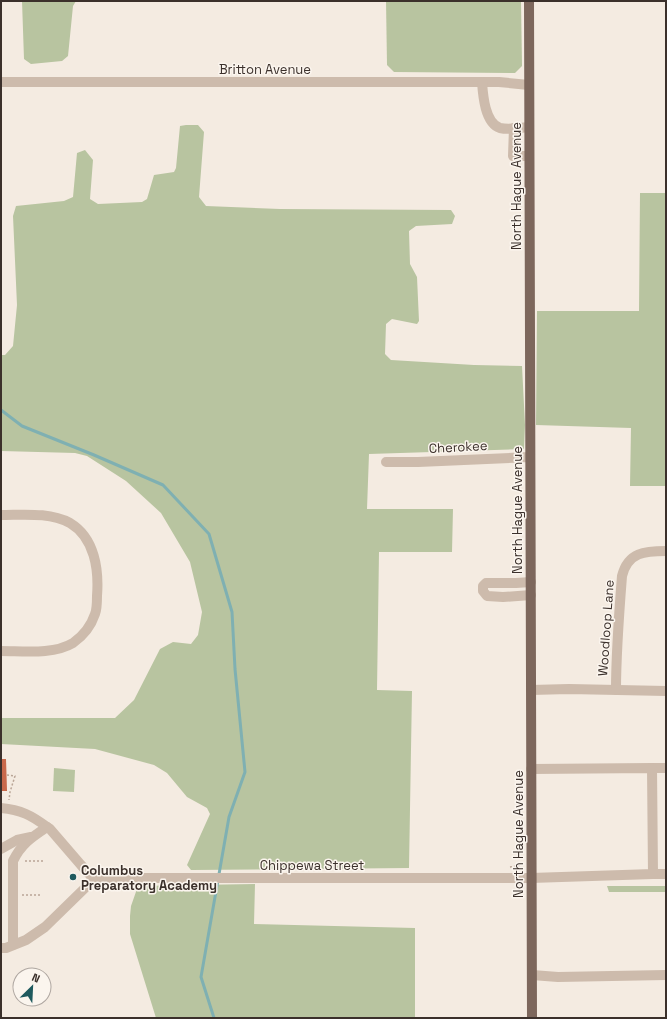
<svg xmlns="http://www.w3.org/2000/svg" width="667" height="1019" font-family="'Space Grotesk',sans-serif">
  <style>
    .green { fill: #b8c4a0 }
    .lines { fill: none; stroke-linecap: round; stroke-linejoin: round }
    .stream { stroke: #7fb0b2; stroke-width: 3 }
    .building { fill: #c8694b }
    .path { stroke: #b9a596; stroke-width: 1.5; stroke-dasharray: 2 2; stroke-linecap: butt }
    .minor { stroke: #cdbbac; stroke-width: 10 }
    .major { stroke: #7d675c; stroke-width: 10 }
    .poi-dot { fill: #1f5a5e; stroke: #fbf5ee; stroke-width: 1.5 }
    .labels { text-anchor: middle; dominant-baseline: central; stroke-width: 3; stroke-linejoin: round; paint-order: stroke }
    .street-label { font-size: 13px; fill: #3b302b; stroke: #fbf5ee }
    .poi-label { font-size: 13px; font-weight: bold; fill: #3b302b; stroke: #fbf5ee; text-anchor: start }
  </style>
  <rect width="100%" height="100%" fill="#f4ebe1"/>
  <g class="green">
    <path d="M22,1H76L73,6L68,56L62,61L31,64L24,59Z"/>
    <path d="M386,1H521L522,66L515,73L394,72L387,65Z"/>
    <path d="M186,125H198L204,132L199,197L206,206L280,209L451,210L455,216L452,224L416,226L409,231L410,264L417,277L419,321L417,324L392,319L386,324L385,354L391,360L474,365L522,366L525,425L524,449L369,454L367,509H453L452,552H379L377,690L412,691L409,868L191,870L187,865L210,814L207,808L187,797L167,773L154,765L95,749L1,744V718H115L134,700L160,649L173,642L191,644L198,635L202,612L190,562L161,513L126,481L87,456L75,453L1,451V355H5L13,346L17,305L13,216L16,206L64,201L73,197L77,153L85,150L93,160L90,199L98,204L142,202L147,199L154,175L174,172L176,168L180,126Z"/>
    <path d="M640,193H666V486H630L631,428L536,425L537,311H639Z"/>
    <path d="M54,768L75,770L74,792L53,791Z"/>
    <path d="M255,884L254,924L415,928V1018H156L130,934V916L131,906L138,886Z"/>
    <path d="M607,886H666V892H609Z"/>
  </g>
  <g class="lines">
    <path class="stream" d="M1,410L22,426L94,455L163,485L209,534L232,612L235,669L245,772L229,817L201,977L214,1018"/>
  </g>
  <path class="building" d="M1,759H6L7,791H1Z"/>
  <g class="lines">
    <g class="path">
      <path d="M7,775L15,776L10,792L9,800"/>
      <path d="M25,861H43"/>
      <path d="M510,867L522,865"/>
      <path d="M22,895H42"/>
    </g>
    <g class="minor">
      <path d="M1,82H499L529,85"/>
      <path d="M482,82C483,96 485,123 500,128C509,130 520,128 529,127"/>
      <path d="M514,128L513,156H529"/>
      <path d="M386,462H418L530,457"/>
      <path d="M1,515C24,515 49,512 70,523C95,538 99,570 97,596C97,602 97,609 95,614C91,626 83,636 73,643C53,655 23,651 1,651"/>
      <path d="M531,595L503,597L487,596L483,591V586L486,583H516L531,582"/>
      <path d="M531,690L569,689L666,691"/>
      <path d="M616,690C616,652 619,614 622,576C628,552 645,551 666,551"/>
      <path d="M652,768H666"/>
      <path d="M1,808C21,810 31,815 47,827L50,829L81,865L93,878L86,887L45,927L26,940L6,948H1"/>
      <path d="M1,849L17,840L31,837"/>
      <path d="M653,874H666"/>
      <path d="M93,878H531L653,874L652,768L531,769"/>
      <path d="M13,945V861C21,844 32,837 47,827"/>
      <path d="M532,975L558,977L666,975"/>
    </g>
    <path class="major" d="M529,1L532,1018"/>
  </g>
  <circle class="poi-dot" cx="73" cy="877" r="4"/>
  <g class="labels">
    <g class="street-label">
      <text x="265" y="69">Britton Avenue</text>
      <text transform="translate(516 186) rotate(-90)">North Hague Avenue</text>
      <text transform="translate(458 447) rotate(-3)">Cherokee</text>
      <text transform="translate(517 510) rotate(-90)">North Hague Avenue</text>
      <text transform="translate(606 628) rotate(-86)">Woodloop Lane</text>
      <text transform="translate(518 834) rotate(-90)">North Hague Avenue</text>
      <text x="312" y="865">Chippewa Street</text>
    </g>
    <g class="poi-label">
      <text x="81" y="870">Columbus<tspan x="81" dy="15">Preparatory Academy</tspan></text>
    </g>
  </g>
  <rect width="667" height="1019" fill="none" stroke="#3b302b" stroke-width="4"/>
  <g transform="translate(32 987) rotate(24)"><circle r="19" fill="#fbf5ee" stroke="#aea6a0"/>
  <path d="M0-3L7 15L0 10L-7 15Z" fill="#1f5a5e"/>
  <text y="-6" font-size="11" font-weight="bold" text-anchor="middle" fill="#3b302b">N</text>
  </g>
</svg>
